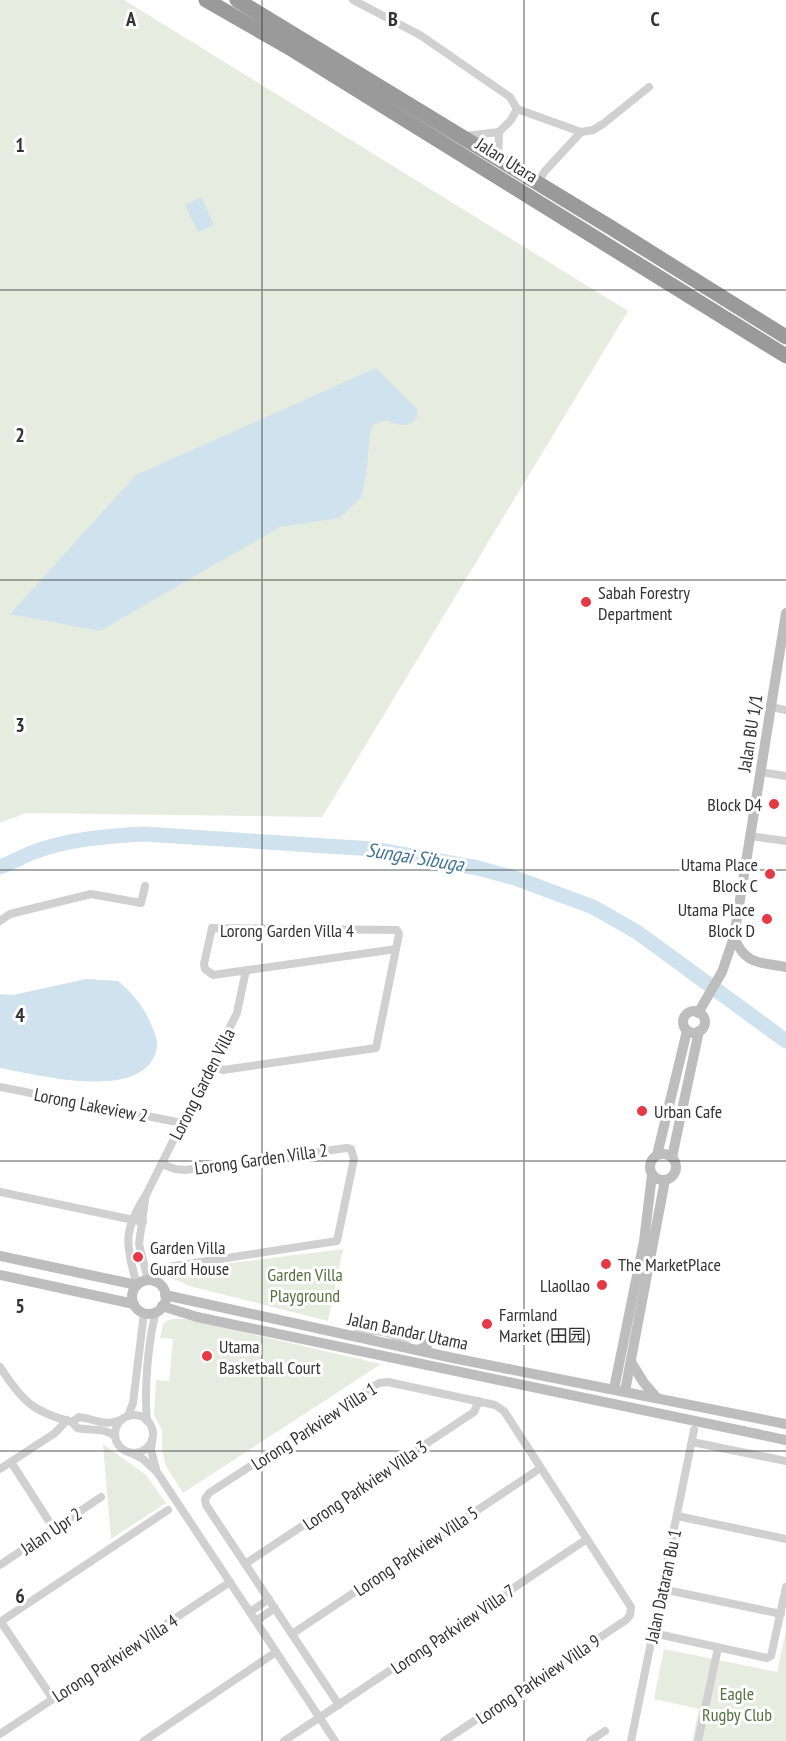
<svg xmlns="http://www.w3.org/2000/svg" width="786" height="1741" font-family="'PT Sans Narrow','Noto Sans SC',sans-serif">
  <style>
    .green { fill: #e6ecdf }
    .water { fill: #cfe2ee }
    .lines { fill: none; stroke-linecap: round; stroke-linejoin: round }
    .river { stroke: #cfe2ee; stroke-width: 15 }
    .street { stroke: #d0d0d0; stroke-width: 8 }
    .secondary { stroke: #bdbdbd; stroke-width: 10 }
    .highway { stroke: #9a9a9a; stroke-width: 15 }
    .grid { fill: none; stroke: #333; stroke-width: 1.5; stroke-opacity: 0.55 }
    .poi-dot { fill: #e63946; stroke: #fff; stroke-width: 2 }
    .labels { text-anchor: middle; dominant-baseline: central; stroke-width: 6; stroke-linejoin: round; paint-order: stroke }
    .street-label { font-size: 18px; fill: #333; stroke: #fff }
    .poi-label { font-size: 18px; fill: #333; stroke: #fff; text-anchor: start }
    .park-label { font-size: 18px; fill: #56703f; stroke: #fff }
    .water-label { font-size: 20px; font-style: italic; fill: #3f7597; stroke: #fff }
    .grid-label { font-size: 20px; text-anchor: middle; font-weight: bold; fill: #333; stroke: #fff; stroke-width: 6; stroke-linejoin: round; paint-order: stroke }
  </style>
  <rect width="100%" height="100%" fill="#fff"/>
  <g class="green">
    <path d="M0,0H124L628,311L322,817L26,813L0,823Z"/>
    <path d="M343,1249L328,1321L189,1286L159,1272Z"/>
    <path d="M175,1319H186L381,1364L183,1493L166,1466L162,1451V1430L154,1415L156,1380L169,1381L173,1339L160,1338L163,1324L168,1320Z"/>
    <path d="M103,1444L146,1475L166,1503L111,1539Z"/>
    <path d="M786,1630V1741H692L699,1709L654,1699L664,1649L777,1672Z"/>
  </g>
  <g class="water">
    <path d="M201,197L214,225L198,232L185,205Z"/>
    <path d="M376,368L417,409V418C407,429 399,425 386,420L373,425L370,433L366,477L361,498L339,518L280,527L100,631L10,614L136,475Z"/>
    <path d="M86,979L118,981C137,997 148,1013 156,1037C158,1045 157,1052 153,1059C130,1099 38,1075 0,1068V994L13,995Z"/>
  </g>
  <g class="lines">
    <path class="river" d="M0,867C12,863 22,856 34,852C68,839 108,836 144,834L373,849L478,868L515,878L593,907L637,932L786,1041"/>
    <g class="street">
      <path d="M353,0L420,35L510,97L517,109L581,132L593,130L603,124L649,87"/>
      <path d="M499,132L511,120L517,109"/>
      <path d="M465,136L499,132"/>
      <path d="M498,160L499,132"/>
      <path d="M537,183L545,171L581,132"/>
      <path d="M771,707L786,710"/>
      <path d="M760,772L786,776"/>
      <path d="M750,836L786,841"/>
      <path d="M0,921L10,914L91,894L141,903L145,886"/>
      <path d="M211,1065L223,1070L376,1048L399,934L397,930L212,928L204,964L205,969L213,975L396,949"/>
      <path d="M0,1087L182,1123"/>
      <path d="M162,1164L175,1169L185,1170L347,1148L351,1149L354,1159L337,1241L168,1267"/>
      <path d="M0,1192L143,1222"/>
      <path d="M145,1200L139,1244L148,1280"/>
      <path d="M137,1285C126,1244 122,1232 146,1195L237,1013L246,970"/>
      <path d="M353,1335C373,1328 397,1330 410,1349"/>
      <path d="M0,1367C22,1401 33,1412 72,1422L77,1428C90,1431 103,1427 115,1436"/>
      <circle cx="134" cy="1434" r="19"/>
      <path d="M128,1416L133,1403L144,1313"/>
      <path d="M147,1421C144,1389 148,1342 156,1311"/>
      <path d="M72,1422L79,1417C95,1419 105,1427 121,1420"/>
      <path d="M152,1441L151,1450L156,1469"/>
      <path d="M692,1442L786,1461"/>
      <path d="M131,1453L143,1459L157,1472L335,1741"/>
      <path d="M11,1462L54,1529"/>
      <path d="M0,1469L55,1433L67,1420"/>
      <path d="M677,1516L786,1539"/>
      <path d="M245,1564L474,1412L479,1401"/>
      <path d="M0,1565L101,1497"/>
      <path d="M662,1589L781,1614"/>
      <path d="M250,1612L269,1599"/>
      <path d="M256,1621L275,1608"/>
      <path d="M0,1622L168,1510"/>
      <path d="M1,1622L53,1699"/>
      <path d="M653,1633L767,1658L771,1656L786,1587"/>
      <path d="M292,1634L539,1469"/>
      <path d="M339,1705L206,1505L205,1499L209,1493L379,1383L388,1382L495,1405L504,1411L631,1607L630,1615L626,1620L444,1741"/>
      <path d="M0,1734L230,1582"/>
      <path d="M144,1741L276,1652"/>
      <path d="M284,1741L587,1539"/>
      <path d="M590,1741L605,1731"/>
      <path d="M631,1741L694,1430"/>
      <path d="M698,1741L718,1648"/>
    </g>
    <g class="secondary">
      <path d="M734,937C745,965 759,962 786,967"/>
      <circle cx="694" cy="1022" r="11"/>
      <path d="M698,1013L722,972L734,937L786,613"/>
      <circle cx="663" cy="1167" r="13"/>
      <path d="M657,1155L687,1031"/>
      <path d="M672,1157L699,1031"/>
      <path d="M0,1256L137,1285"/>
      <path d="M0,1275L134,1304"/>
      <circle cx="149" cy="1297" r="17"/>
      <path d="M165,1295L453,1358L786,1424"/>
      <path d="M162,1306L197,1317L786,1440"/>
      <path d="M417,1350C427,1348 430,1341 435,1333"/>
      <path d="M631,1362L644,1383L656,1397"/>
      <path d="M614,1389L644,1241L652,1175"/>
      <path d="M625,1391L665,1180"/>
    </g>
    <g class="highway">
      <path d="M206,0L288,47L786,356"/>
      <path d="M237,0L610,227L786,337"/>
    </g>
  </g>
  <path class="grid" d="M262,0V1741M524,0V1741M0,290H786M0,580H786M0,870H786M0,1161H786M0,1451H786"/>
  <g class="poi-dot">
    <circle cx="586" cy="602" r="6"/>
    <circle cx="774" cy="804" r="6"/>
    <circle cx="770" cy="874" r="6"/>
    <circle cx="767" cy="919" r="6"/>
    <circle cx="642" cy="1111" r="6"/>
    <circle cx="138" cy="1257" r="6"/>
    <circle cx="606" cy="1264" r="6"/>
    <circle cx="602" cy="1285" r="6"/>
    <circle cx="487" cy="1324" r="6"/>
    <circle cx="207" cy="1356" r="6"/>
  </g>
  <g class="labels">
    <g class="street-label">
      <text transform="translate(507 160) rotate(32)">Jalan Utara</text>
      <text transform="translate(750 733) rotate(-81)">Jalan BU 1/1</text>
      <text x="287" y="930">Lorong Garden Villa 4</text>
      <text transform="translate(202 1084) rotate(-63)">Lorong Garden Villa</text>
      <text transform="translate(91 1105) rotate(11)">Lorong Lakeview 2</text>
      <text transform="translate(261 1159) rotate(-8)">Lorong Garden Villa 2</text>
      <text transform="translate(408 1331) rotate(12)">Jalan Bandar Utama</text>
      <text transform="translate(314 1426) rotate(-33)">Lorong Parkview Villa 1</text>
      <text transform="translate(365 1485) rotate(-34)">Lorong Parkview Villa 3</text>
      <text transform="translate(51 1531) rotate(-34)">Jalan Upr 2</text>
      <text transform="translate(416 1551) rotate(-34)">Lorong Parkview Villa 5</text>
      <text transform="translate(663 1586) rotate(-78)">Jalan Dataran Bu 1</text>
      <text transform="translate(453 1629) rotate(-34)">Lorong Parkview Villa 7</text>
      <text transform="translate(115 1658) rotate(-33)">Lorong Parkview Villa 4</text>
      <text transform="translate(538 1679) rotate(-34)">Lorong Parkview Villa 9</text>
    </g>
    <g class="poi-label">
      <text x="598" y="592">Sabah Forestry<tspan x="598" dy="21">Department</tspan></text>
      <text x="762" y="804" text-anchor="end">Block D4</text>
      <text x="758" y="864" text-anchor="end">Utama Place<tspan x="758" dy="21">Block C</tspan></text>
      <text x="755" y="909" text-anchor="end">Utama Place<tspan x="755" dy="21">Block D</tspan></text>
      <text x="654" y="1111">Urban Cafe</text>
      <text x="150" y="1247">Garden Villa<tspan x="150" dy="21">Guard House</tspan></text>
      <text x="618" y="1264">The MarketPlace</text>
      <text x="590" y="1285" text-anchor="end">Llaollao</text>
      <text x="499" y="1314">Farmland<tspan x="499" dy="21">Market (田园)</tspan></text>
      <text x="219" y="1346">Utama<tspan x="219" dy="21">Basketball Court</tspan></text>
    </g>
    <g class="park-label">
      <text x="305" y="1274">Garden Villa<tspan x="305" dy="21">Playground</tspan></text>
      <text x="737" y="1693">Eagle<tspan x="737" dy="21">Rugby Club</tspan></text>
    </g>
    <g class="water-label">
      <text transform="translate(415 857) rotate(9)">Sungai Sibuga</text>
    </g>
  </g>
  <g class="grid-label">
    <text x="131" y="26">A</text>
    <text x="393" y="26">B</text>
    <text x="655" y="26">C</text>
    <text x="20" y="152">1</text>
    <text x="20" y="442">2</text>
    <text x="20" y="732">3</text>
    <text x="20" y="1022">4</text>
    <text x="20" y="1313">5</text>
    <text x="20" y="1603">6</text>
  </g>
</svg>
